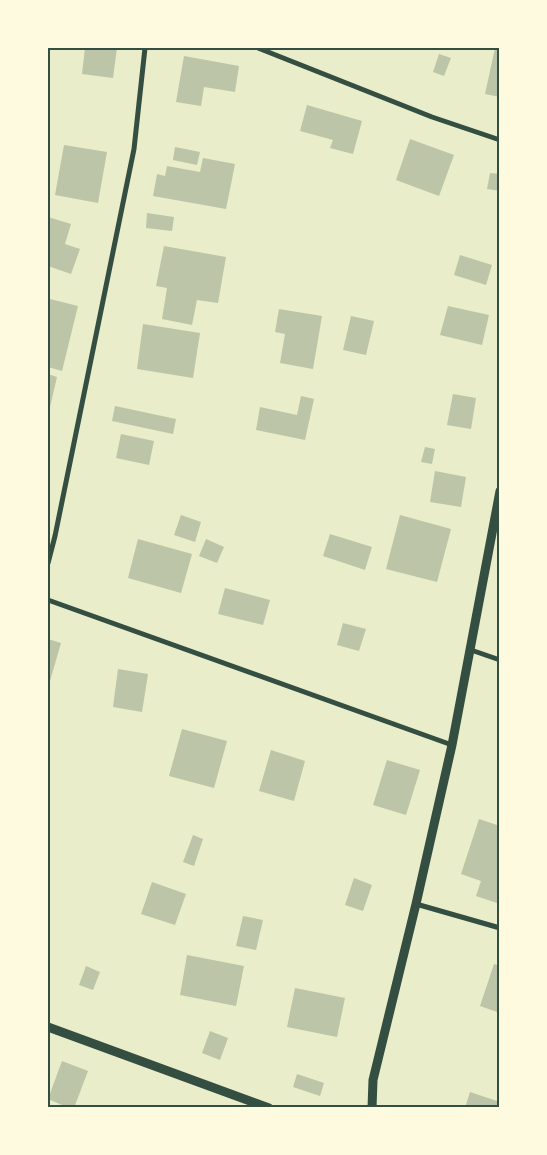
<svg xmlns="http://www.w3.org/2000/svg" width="547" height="1155" font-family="'Playfair Display',serif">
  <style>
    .building { fill: #bcc5a7 }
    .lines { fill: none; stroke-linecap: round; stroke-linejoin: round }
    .minor { stroke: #344e41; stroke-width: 5 }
    .tertiary { stroke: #344e41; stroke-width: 9 }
    .neatline { fill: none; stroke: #344e41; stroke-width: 2 }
  </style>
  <rect width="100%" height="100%" fill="#e9edc9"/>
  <g class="building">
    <path d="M85,48H117L113,78L82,74Z"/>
    <path d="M495,48H500V97L485,94Z"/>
    <path d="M439,54L451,58L444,76L433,72Z"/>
    <path d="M184,56L239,66L235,92L204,87L201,106L176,102Z"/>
    <path d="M307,105L362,121L353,154L330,148L333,140L300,131Z"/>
    <path d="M410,139L454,155L439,196L396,180Z"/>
    <path d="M64,145L107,152L98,203L55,195Z"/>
    <path d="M175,147L200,152L197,165L173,160Z"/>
    <path d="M203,158L235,164L226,209L153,196L157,174L165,176L167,166L200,172Z"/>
    <path d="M490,173L500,174V191L487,189Z"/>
    <path d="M147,213L174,217L172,231L146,228Z"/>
    <path d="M48,217L71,224L65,244L80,249L71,274L48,266Z"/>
    <path d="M164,246L226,257L218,303L197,300L192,325L162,319L167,288L156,286Z"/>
    <path d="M460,255L492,265L486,285L454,275Z"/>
    <path d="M50,299L78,306L62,371L48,367V307Z"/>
    <path d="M448,306L489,315L482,345L440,335Z"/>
    <path d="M279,309L322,316L313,369L280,363L285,334L275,332Z"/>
    <path d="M351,316L374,321L366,355L343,350Z"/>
    <path d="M143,324L200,333L193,378L137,369Z"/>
    <path d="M48,374L57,377L50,407L48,406Z"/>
    <path d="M453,394L476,398L471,429L447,425Z"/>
    <path d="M301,396L314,399L305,440L256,430L260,407L297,415Z"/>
    <path d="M115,406L176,419L173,434L112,421Z"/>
    <path d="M121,434L154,441L149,465L116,458Z"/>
    <path d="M425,447L435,449L432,464L421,462Z"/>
    <path d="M435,471L466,477L461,507L430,502Z"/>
    <path d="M181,515L201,522L195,542L174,535Z"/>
    <path d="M400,515L451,529L437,582L386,569Z"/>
    <path d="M330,534L372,547L365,570L323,556Z"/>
    <path d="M138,539L192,554L181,593L128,578Z"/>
    <path d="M206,539L224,547L217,563L199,556Z"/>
    <path d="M225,588L270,600L263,625L218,614Z"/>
    <path d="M343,623L366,629L359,651L337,645Z"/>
    <path d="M48,639L61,643L50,681H48Z"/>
    <path d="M118,669L148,674L142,712L113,707Z"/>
    <path d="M182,729L227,741L214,788L169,776Z"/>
    <path d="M271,750L305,761L294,801L259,791Z"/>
    <path d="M387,760L420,770L406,815L373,805Z"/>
    <path d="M479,819L500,826V895L497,903L476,896L481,881L461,874Z"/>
    <path d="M193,835L203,839L194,866L183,862Z"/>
    <path d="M354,878L372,885L363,911L345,905Z"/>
    <path d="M152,882L186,894L175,925L141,914Z"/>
    <path d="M243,916L263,920L256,950L236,946Z"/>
    <path d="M187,955L244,966L236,1006L180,995Z"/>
    <path d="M494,964L500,966V1013L480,1006Z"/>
    <path d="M86,966L100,972L93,990L79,985Z"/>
    <path d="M295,988L345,998L337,1037L287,1027Z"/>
    <path d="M210,1031L228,1038L220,1060L202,1053Z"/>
    <path d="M62,1061L88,1071L74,1108H69L48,1099Z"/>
    <path d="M297,1074L324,1083L320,1096L293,1087Z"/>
    <path d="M470,1092L500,1102V1108H465Z"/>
  </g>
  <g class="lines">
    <g class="minor">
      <path d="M258,48L432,117L500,140"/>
      <path d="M48,563L55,536L134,149L145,48"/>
      <path d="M48,600L452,745"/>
      <path d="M471,650L500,660"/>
      <path d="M416,904L500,928"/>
    </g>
    <g class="tertiary">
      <path d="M48,1027L269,1108"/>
      <path d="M372,1108L373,1080L416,904L452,745L500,491"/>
    </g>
  </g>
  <rect width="547" height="1155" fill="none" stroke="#fefae0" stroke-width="98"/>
  <rect x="49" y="49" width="449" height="1057" class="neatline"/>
</svg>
